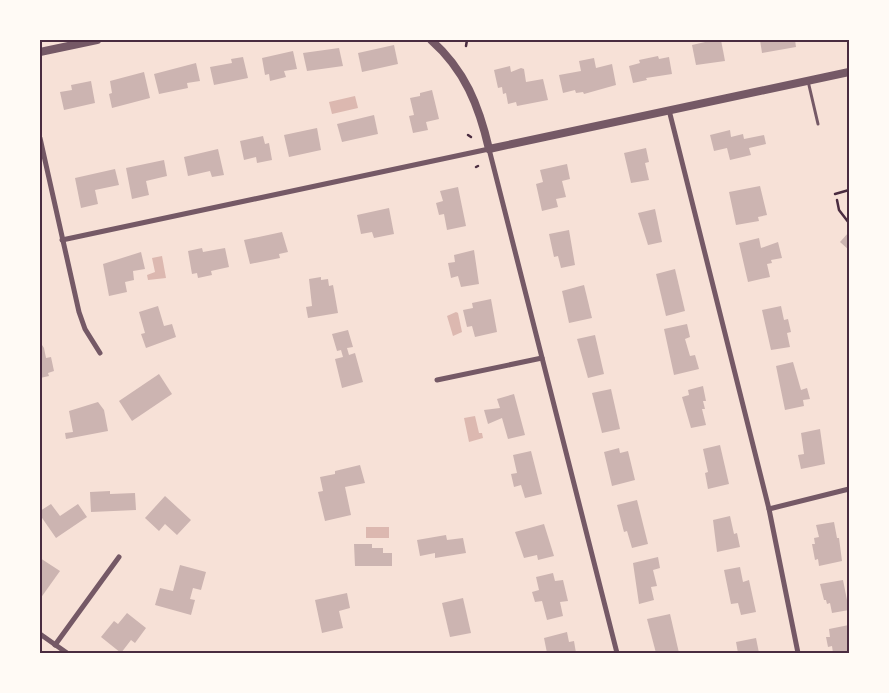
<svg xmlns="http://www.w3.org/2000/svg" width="889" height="693" font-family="'Golos Text',sans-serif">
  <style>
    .water { fill: #dcb8b0 }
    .building { fill: #ccb4b1 }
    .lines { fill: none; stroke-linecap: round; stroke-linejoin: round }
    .path { stroke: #4a2c40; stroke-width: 2.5 }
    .service { stroke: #755966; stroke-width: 3 }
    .minor { stroke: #755966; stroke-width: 5 }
    .tertiary { stroke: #755966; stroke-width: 8 }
    .neatline { fill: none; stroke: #4a2c40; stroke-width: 2 }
  </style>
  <rect width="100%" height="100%" fill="#f7e1d7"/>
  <g class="water">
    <path d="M355,96L358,108L332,114L329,102Z"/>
    <path d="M162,256L166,278L148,280L147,275L155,272L152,258Z"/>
    <path d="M456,312L458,313L462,332L453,336L447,316Z"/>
    <path d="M475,416L479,433H482L483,438L469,442L464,418Z"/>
    <rect x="366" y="527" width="23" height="11"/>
  </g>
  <g class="building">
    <path d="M714,40H721L725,61L696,65L692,45Z"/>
    <path d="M760,40H795L796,47L762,53Z"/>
    <path d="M394,45L398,64L362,72L358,53Z"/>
    <path d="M339,48L343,66L307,71L303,53Z"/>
    <path d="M293,51L297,69L284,71L286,77L270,81L269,74L265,75L262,58Z"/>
    <path d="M658,56L659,59L669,57L672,74L646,78L647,80L633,83L629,66L640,63L639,60Z"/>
    <path d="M243,57L248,78L214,85L210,67L232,63L231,59Z"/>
    <path d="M594,58L596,68L612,64L616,85L584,94L583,92L576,93L575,90L563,93L559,75L581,71L579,61Z"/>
    <path d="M196,63L200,81L187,83L188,88L159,94L154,74Z"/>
    <path d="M510,66L511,72L521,68L524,69L526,82L543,79L548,100L517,106L516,102L508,104L506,93L503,94L502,87L498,88L494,70Z"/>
    <path d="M144,72L150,98L112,108L109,94L112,93L110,81Z"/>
    <path d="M91,81L95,103L64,110L60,92L72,90L71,85Z"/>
    <path d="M432,90L439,119L426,122L428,130L413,133L409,116L414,115L410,98L420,96V93Z"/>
    <path d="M374,115L378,134L342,142L337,124Z"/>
    <path d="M317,128L321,150L289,157L284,135Z"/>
    <path d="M730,130L731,137L743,134L744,139L764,135L766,144L749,148L751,155L730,160L727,148L714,151L710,135Z"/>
    <path d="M263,136L265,144L269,143L272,160L257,163L256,157L244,160L240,141Z"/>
    <path d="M646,148L649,162L645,163L649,180L631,183L624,153Z"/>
    <path d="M218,149L224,175L212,177L210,171L188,176L184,157Z"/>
    <path d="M164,160L167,176L146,181L149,195L132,199L126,168Z"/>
    <path d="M567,164L570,179L562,181L566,197L556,199L558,207L542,211L536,184L543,182L540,170Z"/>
    <path d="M115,169L119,185L95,190L98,204L81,208L75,178Z"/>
    <path d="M760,186L767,215L758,217L759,221L736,225L729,192Z"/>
    <path d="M458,187L466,226L447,230L444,214L439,215L436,203L443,201L440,191Z"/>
    <path d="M389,208L394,234L374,238L372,232L361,234L357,215Z"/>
    <path d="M655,209L662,242L648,245L638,213Z"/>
    <path d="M569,230L575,265L561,268L558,256L554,257L549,234Z"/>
    <path d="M282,232L288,252L279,254L280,258L250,264L244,240Z"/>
    <path d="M849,232V250L840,242Z"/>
    <path d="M759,238L761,248L778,242L782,258L771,260L772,263L767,264L770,277L748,282L739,243Z"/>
    <path d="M202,248L203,252L225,248L229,267L211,271L212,275L198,278L197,273L192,274L188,251Z"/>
    <path d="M474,250L479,284L461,287L458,276L451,278L448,263L455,262L454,255Z"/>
    <path d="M141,252L145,269L133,271L134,280L125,282L127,292L109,296L103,264Z"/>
    <path d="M675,269L685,311L666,316L656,274Z"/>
    <path d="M321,277V280L328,279L329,286L333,285L338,313L308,318L306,307L312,306L309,279Z"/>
    <path d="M584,285L592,318L569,323L562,291Z"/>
    <path d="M491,299L497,332L475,337L472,326L467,327L463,310L473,308L472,303Z"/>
    <path d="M158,306L164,326L172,324L176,337L146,348L141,334L145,333L139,312Z"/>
    <path d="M781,306L784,320L788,319L791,332L787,333L790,347L771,350L762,310Z"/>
    <path d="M687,324L690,337L685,339L690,356L695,355L699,369L674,375L664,329Z"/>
    <path d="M348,330L353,347L347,348L349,355L355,353L363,382L342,388L335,359L343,357L341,350L337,351L332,334Z"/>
    <path d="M595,335L604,374L588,378L577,339Z"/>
    <path d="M40,342L44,348L46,358L51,357L54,371L48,373L49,376L40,378Z"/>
    <path d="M793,362L801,390L807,388L810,399L803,400L804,406L785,410L776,366Z"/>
    <path d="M159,374L172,394L132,421L119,401Z"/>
    <path d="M703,386L706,401H703L705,409H702L706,425L691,428L682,397L689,395L688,390Z"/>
    <path d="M611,389L620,429L602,433L592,393Z"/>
    <path d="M514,394L525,435L508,439L502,418L488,424L484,410L500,408L497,399Z"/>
    <path d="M98,402L104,410L108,431L66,439L65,433L73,432L69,411Z"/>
    <path d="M820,429L825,464L801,469L798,455L804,454L801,433Z"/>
    <path d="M720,445L729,484L708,489L705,473L708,472L703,449Z"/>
    <path d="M619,448L620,453L628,451L635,480L612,486L604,452Z"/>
    <path d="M531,451L542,494L525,498L521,485L514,487L511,474L517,473L513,455Z"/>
    <path d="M360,465L365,483L345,487L351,515L325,521L318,492L323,491L320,477L335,474V471Z"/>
    <path d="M110,491V494L135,493L136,510L91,512L90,492Z"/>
    <path d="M165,496L191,520L177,535L165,524L159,531L145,518Z"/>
    <path d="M637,500L648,544L632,548L627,531L624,532L617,505Z"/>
    <path d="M51,504L60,516L78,504L87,517L56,538L40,515V511Z"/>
    <path d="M730,516L734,534L737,533L740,547L717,552L713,520Z"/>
    <path d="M834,522L837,538H839L842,561L819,566L818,559L815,560L812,544H815L814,538L819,537L816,525Z"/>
    <path d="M544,524L554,556L538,560L537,555L524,558L515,532Z"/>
    <path d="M446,535L447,540L463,538L466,553L435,558V553L420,556L417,540Z"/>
    <path d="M354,544H372V548H383V553H392V566H355Z"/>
    <path d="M658,557L660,568L653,570L657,586L651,587L654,600L639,604L633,563Z"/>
    <path d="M40,558L60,571L40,599Z"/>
    <path d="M180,565L206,572L201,590L193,588L190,599L195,600L191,615L155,605L160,588L173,591Z"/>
    <path d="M740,567L743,582L749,580L756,612L741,615L738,603L731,604L724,570Z"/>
    <path d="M553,573L555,581L563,580L568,601L560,602L563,616L547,620L542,601L535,602L532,592L539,590L536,577Z"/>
    <path d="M843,580L849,610L832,613L830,603L827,604L826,600H824L820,584Z"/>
    <path d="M347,593L350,608L339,611L343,628L322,633L315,600Z"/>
    <path d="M463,598L471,633L450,637L442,603Z"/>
    <path d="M127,613L146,628L135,643L131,640L121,653L101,637L114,621L118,624Z"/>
    <path d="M670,614L679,653H656L647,619Z"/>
    <path d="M849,625V653H833L832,646L828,647L826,637H830L829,629Z"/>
    <path d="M567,632L569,642L574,641L576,653H547L544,638Z"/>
    <path d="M756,638L759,653H738L736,642Z"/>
  </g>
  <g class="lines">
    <g class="path">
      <path d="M466,46L467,40"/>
      <path d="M468,135L471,137"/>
      <path d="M476,167L478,166"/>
      <path d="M835,194L849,190"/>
      <path d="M837,200L839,210L849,223"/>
    </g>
    <path class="service" d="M808,81L818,124"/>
    <g class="minor">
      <path d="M669,110L769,509L798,653"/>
      <path d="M40,138L79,312L85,329L100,353"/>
      <path d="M62,240L489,149L617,653"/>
      <path d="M437,380L542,358"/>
      <path d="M769,509L849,489"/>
      <path d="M40,634L67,653"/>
      <path d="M55,645L119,557"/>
    </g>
    <g class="tertiary">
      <path d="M431,40C465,70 479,106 489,149L849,72"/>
      <path d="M40,52L97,40"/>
    </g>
  </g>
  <rect width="889" height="693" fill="none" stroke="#fffaf5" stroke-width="82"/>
  <rect x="41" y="41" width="807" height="611" class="neatline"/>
</svg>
